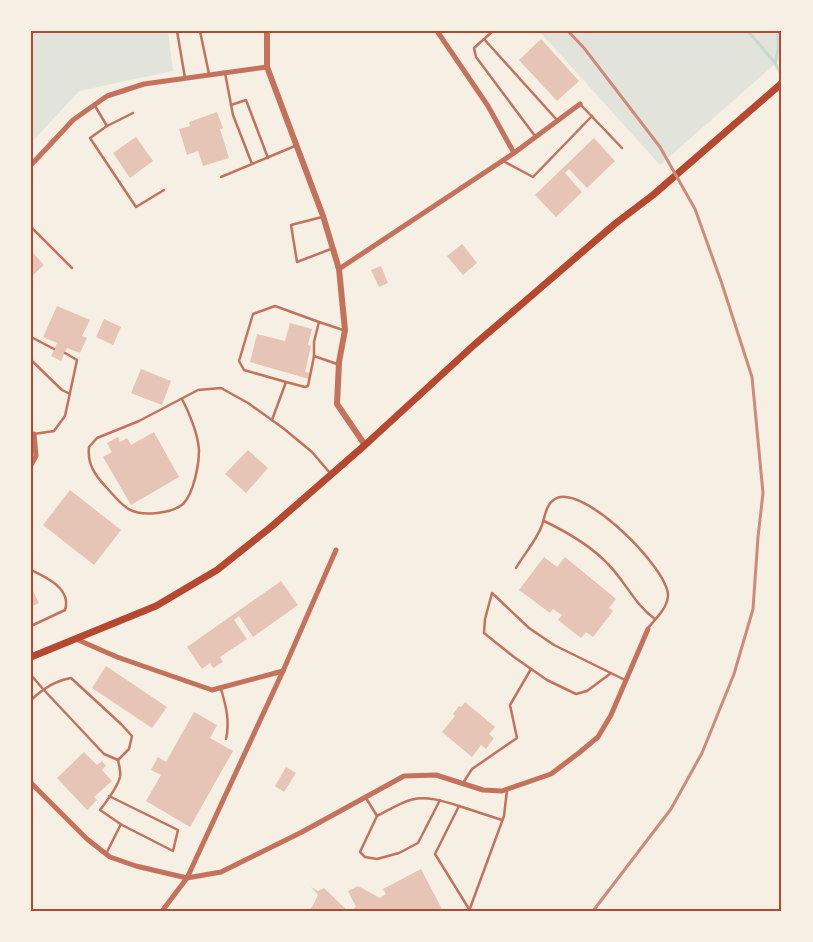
<svg xmlns="http://www.w3.org/2000/svg" width="813" height="942" font-family="Cabin,sans-serif">
  <style>
    .green { fill: #e2e4dc }
    .lines { fill: none; stroke-linecap: round; stroke-linejoin: round }
    .stream { stroke: #c9d6d2; stroke-width: 3 }
    .building { fill: #e6c5b7 }
    .service { stroke: #c5725c; stroke-width: 2.5 }
    .minor { stroke: #c5725c; stroke-width: 5 }
    .tertiary { stroke: #c5725c; stroke-width: 6 }
    .secondary { stroke: #b5482f; stroke-width: 7 }
    .rail { stroke: #cf8b77; stroke-width: 3 }
    .neatline { fill: none; stroke: #b5482f; stroke-width: 2 }
  </style>
  <rect width="100%" height="100%" fill="#f6efe4"/>
  <g class="green">
    <path d="M31,31H168L173,71L79,91L31,143Z"/>
    <path d="M539,31H782V58L660,165Z"/>
  </g>
  <g class="lines">
    <g class="stream">
      <path d="M748,31L775,63L782,76"/>
      <path d="M775,63L778,50V31"/>
    </g>
  </g>
  <g class="building">
    <path d="M541,39L579,81L557,101L519,60Z"/>
    <path d="M217,112L223,128L220,129L229,158L203,166L198,151L187,155L179,129L190,126L189,122Z"/>
    <path d="M136,137L153,161L130,178L113,153Z"/>
    <path d="M594,138L615,161L587,188L569,169L565,173L582,192L556,217L535,195Z"/>
    <path d="M462,244L477,263L463,275L447,256Z"/>
    <path d="M31,251L44,265L31,277Z"/>
    <path d="M381,266L388,283L379,287L371,270Z"/>
    <path d="M57,306L90,320L82,336L87,338L80,353L67,348L61,361L51,356L57,343L43,337Z"/>
    <path d="M104,319L121,327L113,345L96,337Z"/>
    <path d="M290,323L312,329L308,345L311,346L305,372L310,373L309,379L250,362L257,334L285,341Z"/>
    <path d="M141,369L171,381L162,405L131,393Z"/>
    <path d="M154,432L179,477L131,505L103,457L112,452L107,443L118,437L120,442L127,438L131,445Z"/>
    <path d="M248,450L268,468L246,493L225,474Z"/>
    <path d="M70,490L121,530L94,565L43,525Z"/>
    <path d="M544,557L557,567L565,557L616,599L609,608L613,611L593,637L586,632L581,638L558,620L562,615L553,609L550,613L519,590Z"/>
    <path d="M281,581L298,605L253,637L239,616L234,620L247,639L220,657L223,662L213,668L210,663L202,669L187,647Z"/>
    <path d="M31,587L39,603L31,607Z"/>
    <path d="M106,666L167,707L152,728L92,688Z"/>
    <path d="M465,702L495,727L489,734L494,738L486,749L481,745L472,757L442,732L455,716L453,714L459,706L461,707Z"/>
    <path d="M194,712L217,725L210,738L233,751L190,827L146,801L161,775L151,770L158,757L166,762Z"/>
    <path d="M84,752L97,765L102,761L106,766L102,770L112,781L94,797L97,800L87,810L57,778Z"/>
    <path d="M286,767L296,773L284,792L275,786Z"/>
    <path d="M421,869L443,911H350L356,907L348,891L358,886L380,898L386,894L383,889Z"/>
    <path d="M311,887L318,891L324,888L348,911H310L318,895Z"/>
  </g>
  <g class="lines">
    <g class="service">
      <path d="M177,31L185,78"/>
      <path d="M200,31L209,74"/>
      <path d="M493,31L474,48L476,57L535,136"/>
      <path d="M484,39L557,120"/>
      <path d="M225,73L233,115L252,164"/>
      <path d="M580,104L622,148"/>
      <path d="M231,105L246,100L268,158"/>
      <path d="M95,106L107,126L90,138L136,207L164,190"/>
      <path d="M107,126L133,113"/>
      <path d="M503,161L533,177L592,116"/>
      <path d="M221,177L295,146"/>
      <path d="M322,217L291,225L297,262L331,249"/>
      <path d="M31,227L72,268"/>
      <path d="M319,322L343,330"/>
      <path d="M31,339L33,338L54,349"/>
      <path d="M314,356L337,364"/>
      <path d="M31,360L62,390L70,394"/>
      <path d="M182,399C189,412 198,434 199,450C199,464 194,493 183,504C176,510 166,512 157,513C129,516 124,507 106,487C95,475 87,464 89,447L97,438L139,421L198,390L221,388L248,403L283,428L312,452L330,473"/>
      <path d="M272,420L286,382L305,387L308,386L314,356V342L319,322L275,306L253,314L239,361L244,370L286,382"/>
      <path d="M31,433L34,434L54,431L65,416L77,360L65,353"/>
      <path d="M544,521C567,532 590,545 608,564C625,581 635,605 655,619"/>
      <path d="M516,568C524,554 537,540 542,525C545,516 546,504 555,499C582,482 669,569 668,596C667,609 655,619 648,628"/>
      <path d="M31,570C46,577 72,589 65,610L31,626"/>
      <path d="M611,673L587,691L576,694L547,680L514,657L484,633L485,619L492,593L529,628L554,645L625,680"/>
      <path d="M31,675L43,689L104,754L118,760L129,749L132,736L121,724L71,678C55,681 44,688 31,700"/>
      <path d="M221,689C226,706 230,721 226,739"/>
      <path d="M463,783L472,769L517,738L510,705L531,669"/>
      <path d="M109,796L178,830L173,851L122,825L100,810C107,801 117,788 120,777C121,772 119,765 118,760"/>
      <path d="M366,798L377,816C414,796 418,793 459,806"/>
      <path d="M377,816L360,852L365,857L377,859L399,853L418,843L440,800"/>
      <path d="M106,854L121,824"/>
      <path d="M469,909L435,854L459,806L502,820"/>
      <path d="M469,911L504,816L507,790"/>
    </g>
    <g class="minor">
      <path d="M437,31L488,106L514,153"/>
      <path d="M31,165L73,120L107,96L144,84L267,67"/>
      <path d="M339,269L514,153L580,104"/>
      <path d="M31,465L36,456L34,434"/>
      <path d="M76,639L117,657L212,690L283,671"/>
      <path d="M31,783L87,839L110,857L136,866L187,878L221,872L302,832L404,776L436,775L483,790L502,791L551,774L580,752L598,737L611,715L648,629"/>
      <path d="M162,911L187,878L283,671L336,550"/>
    </g>
    <path class="tertiary" d="M267,31V67L323,216L339,269L345,330L339,362L337,404L365,445"/>
    <path class="secondary" d="M31,657L156,606L217,570L271,527L365,445L474,345L616,223L653,195L782,83"/>
    <path class="rail" d="M568,31L584,48L660,147L695,209L721,281L752,377L763,493L758,537L753,609L734,674L702,753L671,809L593,911"/>
  </g>
  <rect width="813" height="942" fill="none" stroke="#f6efe4" stroke-width="65"/>
  <rect x="32" y="32" width="748" height="878" class="neatline"/>
</svg>
